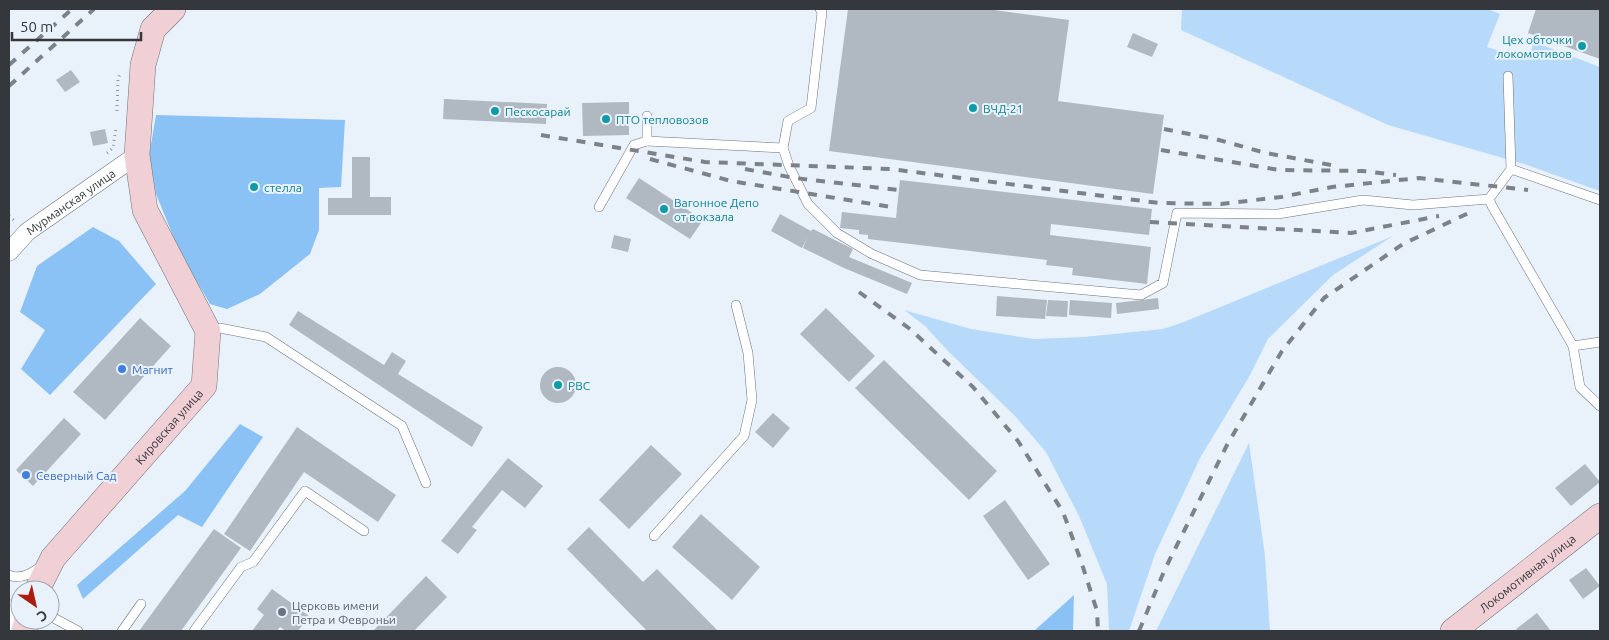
<svg xmlns="http://www.w3.org/2000/svg" width="1609" height="640" font-family="Ubuntu,sans-serif">
  <style>
    .green { fill: #b7dafb }
    .forest { fill: #8bc2f6 }
    .building { fill: #b0b8c1 }
    .lines { fill: none; stroke-linecap: round; stroke-linejoin: round }
    .lane-casing { stroke: #6b727a; stroke-width: 10 }
    .street-casing { stroke: #6b727a; stroke-width: 19 }
    .secondary-casing { stroke: #6b727a; stroke-width: 26 }
    .path { stroke: #91989e; stroke-width: 3; stroke-dasharray: 1 4; stroke-linecap: butt }
    .lane { stroke: #fff; stroke-width: 9 }
    .street { stroke: #fff; stroke-width: 18 }
    .secondary { stroke: #f1d0d5; stroke-width: 25 }
    .rail { stroke: #7d8288; stroke-width: 4; stroke-dasharray: 9 9; stroke-linecap: butt }
    .culture-dot { fill: #0f9aa8; stroke: #e9f2fb; stroke-width: 2 }
    .shop-dot { fill: #3f7fe0; stroke: #e9f2fb; stroke-width: 2 }
    .worship-dot { fill: #6b7280; stroke: #e9f2fb; stroke-width: 2 }
    .labels { text-anchor: middle; dominant-baseline: central; stroke-width: 4; stroke-linejoin: round; paint-order: stroke }
    .culture-label { font-size: 12px; fill: #0d838f; stroke: #e9f2fb; text-anchor: start }
    .street-label { font-size: 12px; fill: #34373b; stroke: #e9f2fb }
    .shop-label { font-size: 12px; fill: #366cbe; stroke: #e9f2fb; text-anchor: start }
    .worship-label { font-size: 12px; fill: #5b616d; stroke: #e9f2fb; text-anchor: start }
  </style>
  <rect width="100%" height="100%" fill="#e9f2fb"/>
  <g class="green">
    <path d="M1182,9H1488L1500,14L1487,47L1528,60L1534,42L1600,67V191L1524,164L1388,125L1181,30Z"/>
    <path d="M1393,236L1333,275L1268,339L1249,377L1200,458L1155,554L1129,631H1109L1107,584L1079,516L1046,452L1015,416L948,351L925,326L904,310L971,329L1034,339L1084,337L1163,329L1184,322Z"/>
    <path d="M1249,443L1265,556L1270,631H1156Z"/>
  </g>
  <g class="forest">
    <path d="M156,115L345,120L341,187L319,188V230L310,254L260,294L227,309L210,304L180,253L156,194L149,156Z"/>
    <path d="M93,227L119,241L156,284L50,395L21,369L45,330L20,312L37,266Z"/>
    <path d="M240,424L263,437L202,527L178,515L83,599L77,585L185,491Z"/>
    <path d="M1074,595L1073,631H1034Z"/>
  </g>
  <g class="building">
    <path d="M848,9H987L1069,20L1058,101L1164,115L1153,194L829,151Z"/>
    <path d="M1536,9H1600V59L1528,33Z"/>
    <path d="M1133,33L1158,44L1152,57L1127,47Z"/>
    <path d="M71,70L80,82L65,92L56,80Z"/>
    <path d="M444,99L547,104L546,124L443,119Z"/>
    <path d="M629,102V135L583,136L582,103Z"/>
    <path d="M105,129L108,143L93,146L90,132Z"/>
    <path d="M352,157H370V197H391V215H328V198H352Z"/>
    <path d="M639,178L703,220L690,239L626,198Z"/>
    <path d="M900,180L1152,209L1149,235L1051,224L1050,235L1151,247L1147,284L1072,275L1073,268L1046,265L1047,260L868,239V235L859,234V230L840,228L842,212L896,218Z"/>
    <path d="M780,214L811,231L813,229L853,249L849,257L912,283L907,294L844,268L803,248L807,238L802,248L771,231Z"/>
    <path d="M614,235L631,239L628,252L611,248Z"/>
    <path d="M997,296L1047,300L1045,319L996,316Z"/>
    <path d="M1158,298L1159,309L1117,314L1116,303Z"/>
    <path d="M1048,300L1068,301L1067,317L1046,316Z"/>
    <path d="M1070,300L1112,303L1111,318L1069,315Z"/>
    <path d="M826,308L875,356L849,382L800,334Z"/>
    <path d="M298,311L384,365L392,352L406,361L398,374L483,427L472,447L289,325Z"/>
    <path d="M140,318L171,346L105,420L73,392Z"/>
    <path d="M884,360L997,471L969,500L855,388Z"/>
    <circle cx="558" cy="385" r="18"/>
    <path d="M773,413L790,428L773,448L755,432Z"/>
    <path d="M64,418L81,434L33,486L16,470Z"/>
    <path d="M297,427L396,495L378,522L304,472L250,551L224,534Z"/>
    <path d="M651,445L682,474L629,529L599,500Z"/>
    <path d="M508,458L543,486L525,508L502,490L472,527L477,530L458,554L441,541Z"/>
    <path d="M1585,464L1600,482L1571,506L1555,488Z"/>
    <path d="M1005,500L1050,564L1028,580L983,516Z"/>
    <path d="M701,514L760,567L732,600L672,547Z"/>
    <path d="M589,527L643,582L657,569L718,631H647L567,549Z"/>
    <path d="M214,529L241,548L181,631H139Z"/>
    <path d="M1586,568L1600,586L1583,599L1569,580Z"/>
    <path d="M426,576L447,597L414,631H373Z"/>
    <path d="M272,589L309,616L298,631H286L280,627L277,631H252L264,615L257,609Z"/>
    <path d="M1537,613L1551,631H1518L1516,629Z"/>
  </g>
  <g class="lines">
    <g class="lane-casing">
      <g id="lane">
        <path d="M820,9L822,12L811,108L788,121L783,148L789,166L808,204L837,233L872,254L920,275L1141,295L1163,283L1177,213L1278,214L1363,200L1413,205L1489,199L1511,169L1600,200"/>
        <path d="M1508,76L1511,169"/>
        <path d="M647,116V141L783,148"/>
        <path d="M1489,199L1492,206L1573,346"/>
        <path d="M599,207L634,145L647,141"/>
        <path d="M220,328L266,337L402,426L426,483"/>
        <path d="M1600,342L1573,346L1580,387L1600,406"/>
        <path d="M654,536L744,436L752,400L748,353L736,305"/>
        <path d="M9,575C19,580 32,573 40,567"/>
        <path d="M50,616L78,631"/>
        <path d="M122,631L141,604"/>
        <path d="M194,631L241,567L253,562L305,491L364,531"/>
      </g>
    </g>
    <g class="street-casing">
      <g id="street">
        <path id="s1" d="M9,252L27,232L137,155"/>
        <path d="M9,609L18,631"/>
      </g>
    </g>
    <g class="secondary-casing">
      <g id="secondary">
        <path id="s2" d="M37,590L53,558L204,386L208,331L145,210L137,155L143,65L153,29L173,9"/>
        <path d="M24,631L27,620"/>
        <path id="s3" d="M1453,631L1600,516"/>
      </g>
    </g>
    <g class="path">
      <path d="M117,111L118,78L121,73"/>
      <path d="M107,153L113,148L116,127"/>
      <path d="M9,216L16,222"/>
    </g>
    <use href="#lane" class="lane"/>
    <use href="#street" class="street"/>
    <use href="#secondary" class="secondary"/>
    <g class="rail">
      <path d="M9,65L72,9"/>
      <path d="M9,86L94,9"/>
      <path d="M1164,129L1215,139L1266,153L1331,165"/>
      <path d="M541,135L705,162L890,169L1159,203L1221,204L1281,197L1332,187L1419,178L1528,190"/>
      <path d="M1161,150L1279,170L1363,171L1396,175"/>
      <path d="M650,159L731,181L897,208"/>
      <path d="M745,169L795,178L899,190"/>
      <path d="M1150,222L1351,233L1439,216"/>
      <path d="M859,292L910,329L973,387L1018,441L1063,512L1081,561L1097,611L1098,631"/>
      <path d="M1139,631L1165,569L1227,445L1282,351L1324,298L1403,244L1475,210"/>
    </g>
  </g>
  <g class="culture-dot">
    <circle cx="1582" cy="46" r="5"/>
    <circle cx="973" cy="108" r="5"/>
    <circle cx="495" cy="111" r="5"/>
    <circle cx="606" cy="119" r="5"/>
    <circle cx="254" cy="187" r="5"/>
    <circle cx="664" cy="209" r="5"/>
    <circle cx="558" cy="385" r="5"/>
  </g>
  <g class="shop-dot">
    <circle cx="122" cy="369" r="5"/>
    <circle cx="26" cy="475" r="5"/>
  </g>
  <circle class="worship-dot" cx="282" cy="612" r="5"/>
  <g class="labels">
    <g class="culture-label">
      <text x="1572" y="39" text-anchor="end">Цех обточки<tspan x="1572" dy="14">локомотивов</tspan></text>
      <text x="983" y="108">ВЧД-21</text>
      <text x="505" y="111">Пескосарай</text>
      <text x="616" y="119">ПТО тепловозов</text>
      <text x="264" y="187">стелла</text>
      <text x="674" y="202">Вагонное Депо<tspan x="674" dy="14">от вокзала</tspan></text>
      <text x="568" y="385">РВС</text>
    </g>
    <g class="street-label">
      <text stroke="none"><textPath href="#s1" startOffset="80">Мурманская улица</textPath></text>
      <text stroke="none"><textPath href="#s2" startOffset="211">Кировская улица</textPath></text>
      <text stroke="none"><textPath href="#s3" startOffset="94">Локомотивная улица</textPath></text>
    </g>
    <g class="shop-label">
      <text x="132" y="369">Магнит</text>
      <text x="36" y="475">Северный Сад</text>
    </g>
    <g class="worship-label">
      <text x="292" y="605">Церковь имени<tspan x="292" dy="14">Петра и Февроньи</tspan></text>
    </g>
  </g>
  <rect width="1609" height="640" fill="none" stroke="#34373b" stroke-width="20"/>
  <g transform="translate(35 605) rotate(146)"><circle r="24" fill="#e9f2fb" stroke="#a1a7ae"/>
  <path d="M0-4L9 19L0 12L-9 19Z" fill="#ac1d0d"/>
  <text y="-8" font-size="14" font-weight="bold" text-anchor="middle" fill="#34373b">С</text>
  </g>
  <path d="M12 32v8h129v-8" fill="none" stroke="#34373b" stroke-width="2.5"/>
  <text x="20" y="32" font-size="15" fill="#34373b" stroke="#e9f2fb" stroke-width="4" paint-order="stroke">50 m</text>
</svg>
